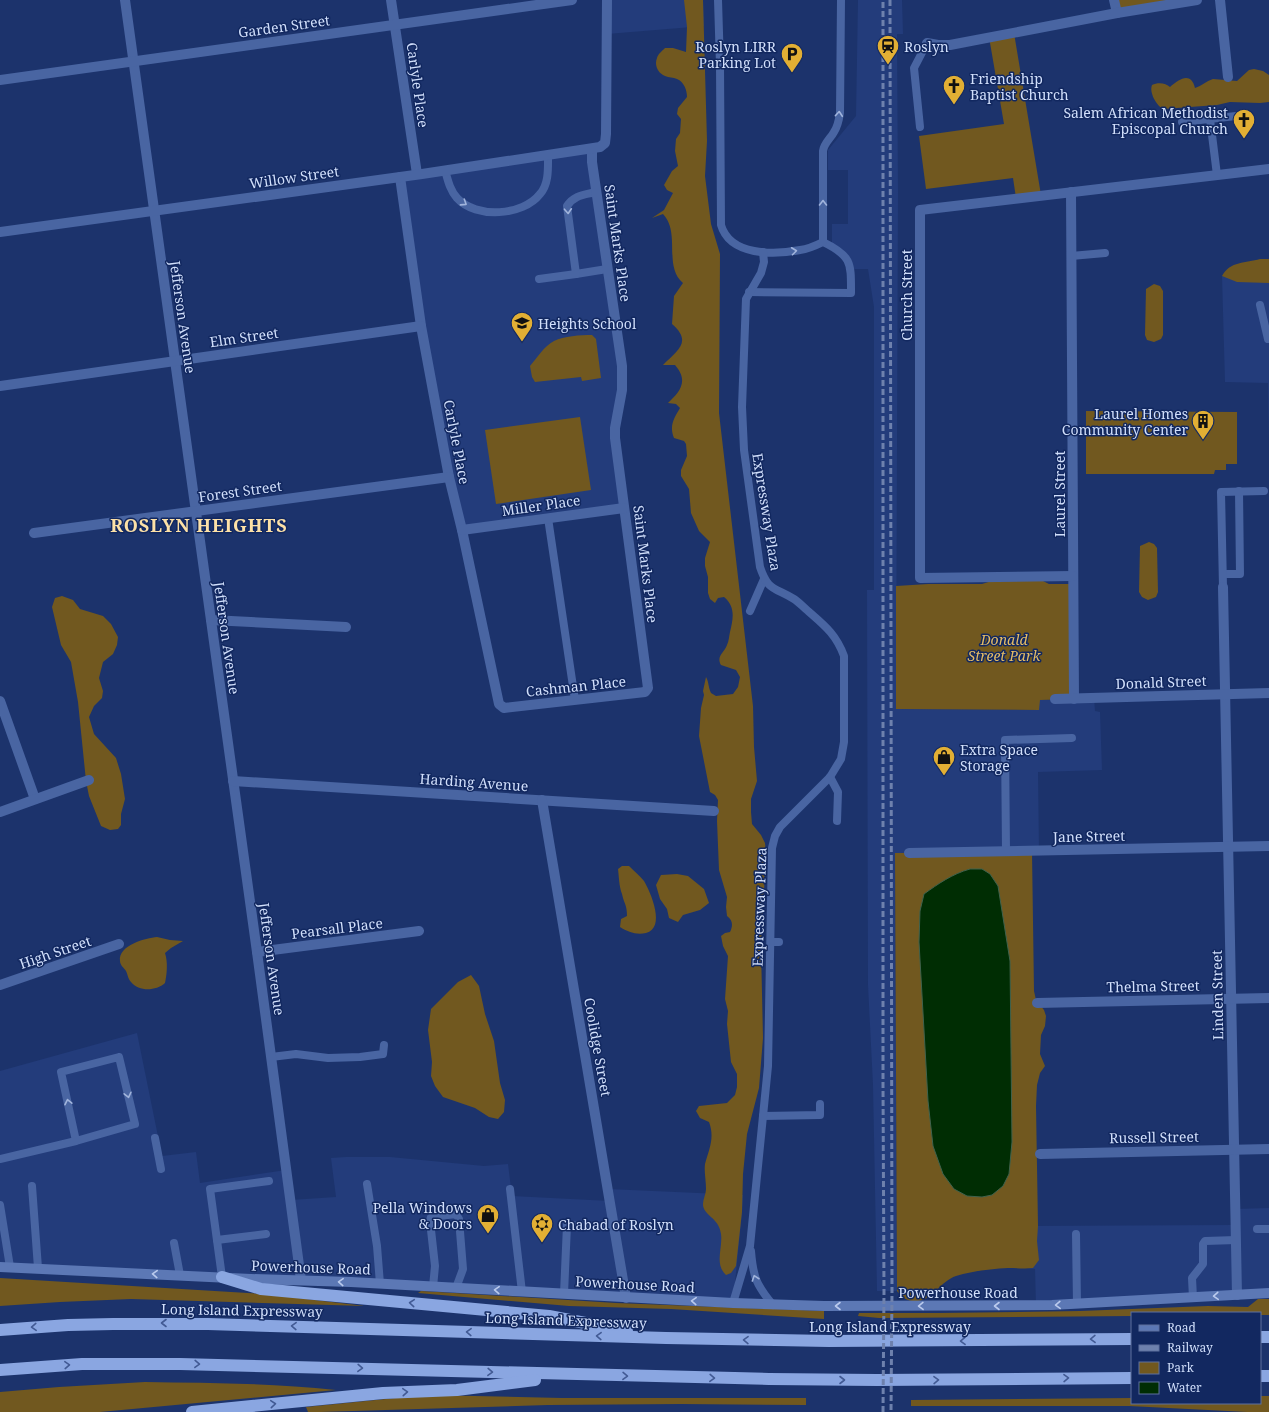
<svg xmlns="http://www.w3.org/2000/svg" width="1269" height="1412" font-family="'Noto Serif',serif">
  <style>
    .built { fill: #233c7b }
    .green { fill: #71581f }
    .water { fill: #002d03; stroke: #3f624d }
    .lines { fill: none; stroke-linecap: round; stroke-linejoin: round }
    .service { stroke: #4965a2; stroke-width: 8 }
    .minor { stroke: #4965a2; stroke-width: 10 }
    .secondary { stroke: #5c78b5; stroke-width: 10 }
    .motorway { stroke: #8aa6e1; stroke-width: 12 }
    .rail { stroke: #6e81ad; stroke-width: 3; stroke-dasharray: 6 3; stroke-linecap: butt }
    .oneway { stroke: #a1b4dc }
    .oneway2 { stroke: #bacaed }
    .oneway3 { stroke: #425a94 }
    .labels { text-anchor: middle; dominant-baseline: central; stroke-width: 3; stroke-linejoin: round; paint-order: stroke }
    .street-label { font-size: 14px; fill: #d1dffb; stroke: #122860 }
    .poi-label { font-size: 14px; fill: #d1dffb; stroke: #122860; text-anchor: start }
    .park-label { font-size: 14px; font-style: italic; fill: #e5bc65; stroke: #122860 }
    .district-label { font-size: 18px; font-weight: bold; letter-spacing: 1px; fill: #fde1a7; stroke: #122860 }
  </style>
  <rect width="100%" height="100%" fill="#1c336c"/>
  <g class="built">
    <path d="M607,0H703L704,26L607,34Z"/>
    <path d="M858,0H902L903,34H897L898,192L896,709L1039,710V700L1094,698L1095,711L1100,712L1102,770L1038,772L1039,852L895,853L897,1291H877L873,1085L868,985L867,590H874V307L868,269H851L832,247V224H848V170H828V150L856,116Z"/>
    <path d="M590,150L622,360L616,420L624,508L462,530L449,477L400,177Z"/>
    <path d="M1269,274V440L1268,383L1225,382L1222,276Z"/>
    <path d="M137,1033L162,1156L196,1152L200,1183L286,1170L291,1200L336,1197L331,1158L346,1157H390L484,1166L508,1164L512,1196L610,1201L608,1189L743,1195L742,1212L733,1303L0,1267V1071Z"/>
    <path d="M1269,1208V1293L1036,1305L1035,1269L1027,1268L1026,1226L1235,1225V1209Z"/>
  </g>
  <g class="green">
    <path d="M684,0H703L707,141L705,176L711,224L720,254L719,413L753,706L754,747L757,781L751,799V812L752,824L761,835L765,843L766,853L761,948L763,1038L759,1088L747,1134L743,1174L742,1212L736,1266L731,1273L726,1275C714,1264 723,1248 721,1234C719,1217 703,1216 703,1204C703,1199 706,1194 706,1189C706,1180 704,1172 705,1164C709,1149 715,1138 709,1122L700,1118L696,1111L699,1106L727,1103L735,1095L737,1087V1074L731,1062L727,1024L728,1011L725,999L728,956L723,946L721,936L725,933L730,932C733,926 733,920 727,916L726,907L727,897L719,870L717,821L718,800L715,795L710,792L699,736L701,708L704,695L703,691L706,677C709,682 708,687 711,693L716,696L733,694L738,687L740,677L736,670L721,665C716,656 724,653 727,645C729,641 729,636 730,632C733,619 736,607 724,597L718,598L715,603L710,599L708,593V577L705,566V558L710,542L699,531L691,513L689,489L681,476V470L687,456L686,444L684,441L674,438C669,426 674,418 680,408L676,404L668,403C680,392 689,381 675,365H663C677,351 693,342 672,324L674,296L683,283C663,266 681,233 663,214L652,218L664,210L673,193L667,190L664,185L672,171L678,166L675,151L676,139L680,133L681,119L677,114L678,108L687,97C687,90 684,82 677,79C673,77 669,78 665,76C658,73 654,65 657,58C658,54 662,51 665,48H673L686,52L687,27Z"/>
    <path d="M1114,0H1197L1117,13Z"/>
    <path d="M1014,33L1041,195L1016,198L1013,178L926,189L919,136L1004,124L989,37Z"/>
    <path d="M1254,69L1263,71L1269,75V102L1260,103L1230,102L1217,105L1163,109C1156,105 1149,92 1152,85C1158,82 1166,83 1170,87C1179,79 1191,71 1195,88C1202,86 1206,81 1213,79L1237,81L1249,70Z"/>
    <path d="M1260,259H1269V283L1237,282L1222,276C1230,261 1246,263 1260,259Z"/>
    <path d="M1154,284L1160,286L1163,291V335L1161,339L1154,342L1147,340L1145,335L1146,289Z"/>
    <path d="M592,335L596,339L601,378L582,381L581,377L535,382L532,377L530,366C537,358 544,346 554,341C564,336 580,335 592,335Z"/>
    <path d="M1086,411L1237,412V464H1226V470H1215L1214,474H1086Z"/>
    <path d="M580,417L591,490L496,504L485,430Z"/>
    <path d="M1149,542L1154,544L1157,548L1158,592L1156,597L1148,600L1142,597L1139,592L1140,546Z"/>
    <path d="M995,580L1043,581L1049,584H1071L1074,699L1040,700L1039,710L896,709V586L928,584H982Z"/>
    <path d="M62,596L73,600L80,609L103,616L111,624L118,637L117,645L113,654L103,662L99,678L103,691L102,698L94,706L89,717L94,734L116,758L121,774L125,799L121,814V825L118,829L110,830L101,826L89,796L86,781L78,702L71,662L61,645L52,607L55,598Z"/>
    <path d="M1032,852L1034,991L1036,1000L1044,1010L1046,1016L1045,1026L1041,1035L1040,1054L1045,1066L1040,1073L1037,1085L1036,1106L1038,1226L1037,1241L1039,1260L1033,1268C1025,1269 1016,1268 1008,1268C991,1269 972,1271 956,1276C941,1281 933,1299 918,1301C908,1302 902,1298 897,1291L895,853Z"/>
    <path d="M622,866H629C634,871 640,876 644,881C651,893 666,928 646,933C636,935 628,932 620,927L621,919L627,916C627,904 624,904 622,894C619,886 619,877 618,869Z"/>
    <path d="M677,874L688,876L704,889L709,903L700,910L683,915L678,922L669,918L667,909L660,899L656,885L661,875Z"/>
    <path d="M157,937L170,940L183,941L171,948L165,953C168,962 167,974 165,983C156,991 139,992 131,982C128,979 128,975 126,971C124,968 120,965 120,961C118,945 146,938 157,937Z"/>
    <path d="M471,975L479,986L485,1014L494,1041L500,1083L505,1100L504,1112L498,1119L489,1117L475,1108L443,1097L435,1086L431,1076L432,1062L428,1030L431,1009L458,982Z"/>
    <path d="M0,1278L264,1294L365,1306L131,1299L60,1302L0,1306Z"/>
    <path d="M421,1291L616,1303L824,1311V1319L671,1309L569,1306L418,1293Z"/>
    <path d="M1258,1299H1269V1315H1260V1313H1132V1316L879,1318L858,1316L859,1313H939L1080,1311L1208,1306L1248,1307Z"/>
    <path d="M145,1382C208,1383 272,1383 336,1390L100,1412H0V1392L59,1387Z"/>
    <path d="M426,1395L562,1398H806V1405L681,1404L548,1405L320,1412H308L306,1407Z"/>
    <path d="M1260,1396H1269V1412H1247L1129,1406H911V1400L1132,1398V1403H1260Z"/>
  </g>
  <path class="water" d="M970,869H982L990,874L998,886L1010,961L1012,1142L1009,1174L1003,1186L992,1195L982,1197L967,1196L954,1189L943,1174L933,1146L928,1101L919,942L920,911L924,894C938,884 952,874 970,869Z"/>
  <g class="lines">
    <g class="service">
      <path d="M718,0L720,65L721,225C730,256 774,255 800,250C808,249 815,246 823,242C852,256 851,263 851,293L749,292"/>
      <path d="M1210,119L1217,175"/>
      <path d="M1182,122L1236,116"/>
      <path d="M920,127L914,68L927,43"/>
      <path d="M445,170C448,181 450,190 457,198C476,219 523,216 540,194C549,184 548,168 548,156"/>
      <path d="M596,192C584,195 574,195 567,206L576,274L607,269"/>
      <path d="M823,242V151C824,143 831,138 834,132C838,126 839,120 840,113L841,0"/>
      <path d="M1071,256L1105,253"/>
      <path d="M539,279L576,274"/>
      <path d="M1260,305L1268,339"/>
      <path d="M548,518L575,700"/>
      <path d="M1223,574H1240L1239,491"/>
      <path d="M1223,587L1221,492L1264,491"/>
      <path d="M750,611L764,579"/>
      <path d="M830,777L838,792L837,821"/>
      <path d="M1006,851L1005,740L1072,738"/>
      <path d="M771,942H779"/>
      <path d="M271,1057L296,1054L328,1058L360,1057L383,1054L384,1045"/>
      <path d="M763,1116L820,1115V1104"/>
      <path d="M155,1138L161,1169"/>
      <path d="M0,1159L76,1141L135,1124L119,1057L61,1072L76,1141"/>
      <path d="M367,1184L377,1246L380,1284"/>
      <path d="M32,1186L38,1268"/>
      <path d="M510,1189L522,1292"/>
      <path d="M0,1205L10,1267"/>
      <path d="M1257,1229H1269"/>
      <path d="M1076,1234L1077,1304"/>
      <path d="M217,1240L266,1234"/>
      <path d="M174,1243L180,1275"/>
      <path d="M751,1251C753,1276 756,1285 773,1305"/>
      <path d="M222,1277L210,1189L269,1181"/>
      <path d="M433,1287L435,1266L430,1221L431,1217L456,1214L459,1219L463,1269L456,1288"/>
      <path d="M564,1294L567,1225L601,1227L614,1225"/>
      <path d="M1193,1298L1192,1278L1203,1264V1244L1205,1241L1236,1240"/>
      <path d="M733,1303L750,1246L768,1066L772,848L775,836L780,827L830,777L841,759L844,742V656C836,634 824,625 808,611C803,607 799,602 794,599C774,587 768,591 760,567L744,450L742,407L746,299L761,273L764,262L763,252"/>
    </g>
    <g class="minor">
      <path d="M125,0L257,952L301,1280"/>
      <path d="M391,0L417,174"/>
      <path d="M1114,0L1117,13"/>
      <path d="M1220,0L1228,77"/>
      <path d="M927,43L938,45H950L1117,13L1197,0"/>
      <path d="M0,80L572,0"/>
      <path d="M400,177L421,326L449,477L462,530L499,704L504,708L645,692L648,688L615,438V428L622,390V366L592,162V150"/>
      <path d="M1071,192L1074,699"/>
      <path d="M0,232L422,174L600,147L605,143L606,134L607,0"/>
      <path d="M0,386L421,326"/>
      <path d="M462,530L624,508"/>
      <path d="M34,533L449,477"/>
      <path d="M1073,576L920,578V210L1269,169"/>
      <path d="M1223,587L1237,1295"/>
      <path d="M211,620L346,627"/>
      <path d="M1055,699L1269,693"/>
      <path d="M0,701L35,799"/>
      <path d="M233,781L714,811"/>
      <path d="M542,800L626,1298"/>
      <path d="M0,812L89,780"/>
      <path d="M909,853L1269,846"/>
      <path d="M257,952L419,931"/>
      <path d="M0,985L119,944"/>
      <path d="M1037,1003L1269,998"/>
      <path d="M1040,1154L1269,1149"/>
    </g>
    <path class="secondary" d="M0,1267L251,1279L351,1282L733,1303L824,1306L1052,1305L1269,1293"/>
    <g class="motorway">
      <path d="M222,1277L261,1289L549,1316L627,1331"/>
      <path d="M0,1330L68,1325L113,1324H208L666,1338L829,1341L1132,1339"/>
      <path d="M1260,1337H1269"/>
      <path d="M0,1370L82,1364H180L769,1379L877,1380L1132,1378"/>
      <path d="M1260,1376H1269"/>
      <path d="M192,1412L383,1393L457,1390L535,1380"/>
    </g>
    <g class="rail">
      <path d="M890,0L892,1291L891,1412"/>
      <path d="M883,1412L884,1292L883,1084V0"/>
    </g>
  </g>
  <defs><path id="oneway-chevron" d="M-2-3.5L2.5 0L-2 3.5" fill="none" stroke-width="1.6" stroke-linecap="round" stroke-linejoin="round"/></defs>
  <g class="oneway">
    <use href="#oneway-chevron" transform="translate(839 114) rotate(-85)"/>
    <use href="#oneway-chevron" transform="translate(464 203) rotate(33)"/>
    <use href="#oneway-chevron" transform="translate(823 203) rotate(-90)"/>
    <use href="#oneway-chevron" transform="translate(568 211) rotate(87)"/>
    <use href="#oneway-chevron" transform="translate(794 251) rotate(-7)"/>
    <use href="#oneway-chevron" transform="translate(128 1095) rotate(77)"/>
    <use href="#oneway-chevron" transform="translate(68 1102) rotate(-102)"/>
    <use href="#oneway-chevron" transform="translate(755 1278) rotate(-109)"/>
  </g>
  <g class="oneway2">
    <use href="#oneway-chevron" transform="translate(155 1274) rotate(-177)"/>
    <use href="#oneway-chevron" transform="translate(341 1282) rotate(-177)"/>
    <use href="#oneway-chevron" transform="translate(497 1290) rotate(-177)"/>
    <use href="#oneway-chevron" transform="translate(1216 1296) rotate(176)"/>
    <use href="#oneway-chevron" transform="translate(694 1301) rotate(-177)"/>
    <use href="#oneway-chevron" transform="translate(1058 1305) rotate(178)"/>
    <use href="#oneway-chevron" transform="translate(838 1306) rotate(-180)"/>
    <use href="#oneway-chevron" transform="translate(921 1306) rotate(179)"/>
    <use href="#oneway-chevron" transform="translate(997 1306) rotate(180)"/>
  </g>
  <g class="oneway3">
    <use href="#oneway-chevron" transform="translate(412 1303) rotate(-175)"/>
    <use href="#oneway-chevron" transform="translate(164 1323) rotate(-180)"/>
    <use href="#oneway-chevron" transform="translate(294 1326) rotate(-178)"/>
    <use href="#oneway-chevron" transform="translate(34 1327) rotate(177)"/>
    <use href="#oneway-chevron" transform="translate(469 1332) rotate(-178)"/>
    <use href="#oneway-chevron" transform="translate(599 1336) rotate(-178)"/>
    <use href="#oneway-chevron" transform="translate(1093 1339) rotate(179)"/>
    <use href="#oneway-chevron" transform="translate(746 1340) rotate(-179)"/>
    <use href="#oneway-chevron" transform="translate(963 1341) rotate(179)"/>
    <use href="#oneway-chevron" transform="translate(197 1364) rotate(2)"/>
    <use href="#oneway-chevron" transform="translate(67 1365) rotate(-3)"/>
    <use href="#oneway-chevron" transform="translate(360 1368) rotate(2)"/>
    <use href="#oneway-chevron" transform="translate(490 1372) rotate(2)"/>
    <use href="#oneway-chevron" transform="translate(625 1376) rotate(1)"/>
    <use href="#oneway-chevron" transform="translate(712 1378) rotate(2)"/>
    <use href="#oneway-chevron" transform="translate(1066 1378) rotate(-1)"/>
    <use href="#oneway-chevron" transform="translate(842 1380)"/>
    <use href="#oneway-chevron" transform="translate(936 1380) rotate(-1)"/>
    <use href="#oneway-chevron" transform="translate(405 1392) rotate(-4)"/>
    <use href="#oneway-chevron" transform="translate(273 1404) rotate(-5)"/>
  </g>
  <defs>
    <g id="station-pin" transform="scale(1.15)"><path d="M0 17L-7.5 6A9.5 9.5 0 1 1 7.5 6Z" fill="#e2af34" stroke="#122860"/><path d="M-3-6H3Q5-6 5-4V2Q5 4 3 4L4.5 6H3L1.5 4h-3L-3 6H-4.5L-3 4Q-5 4-5 2V-4Q-5-6-3-6ZM-3.5-4v3h7v-3ZM-3.5 1v1.5H-2V1ZM2 1v1.5H3.5V1Z" fill="#111"/></g>
    <g id="parking-pin" transform="scale(1.15)"><path d="M0 17L-7.5 6A9.5 9.5 0 1 1 7.5 6Z" fill="#e2af34" stroke="#122860"/><path d="M-3.5-5.5H1a3.5 3.5 0 0 1 0 7H-1V5.5H-3.5ZM-1-3.4V-.6H.8a1.4 1.4 0 0 0 0-2.8Z" fill="#111"/></g>
    <g id="church-pin" transform="scale(1.15)"><path d="M0 17L-7.5 6A9.5 9.5 0 1 1 7.5 6Z" fill="#e2af34" stroke="#122860"/><path d="M-1.2-6h2.4v3.5h3.3v2.4h-3.3V6h-2.4V-.1h-3.3v-2.4h3.3Z" fill="#111"/></g>
    <g id="school-pin" transform="scale(1.15)"><path d="M0 17L-7.5 6A9.5 9.5 0 1 1 7.5 6Z" fill="#e2af34" stroke="#122860"/><path d="M0-5L7-2L0 1L-7-2ZM-4 1L0 2.5L4 1V4Q0 6-4 4Z" fill="#111"/></g>
    <g id="building-pin" transform="scale(1.15)"><path d="M0 17L-7.5 6A9.5 9.5 0 1 1 7.5 6Z" fill="#e2af34" stroke="#122860"/><path d="M-4-6H4V6H1V3H-1V6H-4ZM-2.5-4.3h1.7v1.8h-1.7ZM.8-4.3h1.7v1.8H.8ZM-2.5-1h1.7V.8h-1.7ZM.8-1h1.7V.8H.8Z" fill="#111"/></g>
    <g id="shop-pin" transform="scale(1.15)"><path d="M0 17L-7.5 6A9.5 9.5 0 1 1 7.5 6Z" fill="#e2af34" stroke="#122860"/><path d="M-5-2.5h2.3a2.7 3.5 0 0 1 5.4 0H5L5.5 6h-11ZM-1.5-2.5h3a1.5 2.3 0 0 0-3 0Z" fill="#111"/></g>
    <g id="synagogue-pin" transform="scale(1.15)"><path d="M0 17L-7.5 6A9.5 9.5 0 1 1 7.5 6Z" fill="#e2af34" stroke="#122860"/><path d="M0-6.5L5.6 3.2H-5.6ZM0 6.5L5.6-3.2H-5.6Z" fill="#111"/></g>
  </defs>
  <g fill-rule="evenodd">
    <use href="#station-pin" x="888" y="46"/>
    <use href="#parking-pin" x="792" y="54"/>
    <use href="#church-pin" x="954" y="86"/>
    <use href="#church-pin" x="1244" y="120"/>
    <use href="#school-pin" x="522" y="323"/>
    <use href="#building-pin" x="1203" y="421"/>
    <use href="#shop-pin" x="944" y="757"/>
    <use href="#shop-pin" x="488" y="1215"/>
    <use href="#synagogue-pin" x="542" y="1224"/>
  </g>
  <g class="labels">
    <g class="street-label">
      <text transform="translate(284 26) rotate(-8)">Garden Street</text>
      <text transform="translate(418 85) rotate(82)">Carlyle Place</text>
      <text transform="translate(294 177) rotate(-8)">Willow Street</text>
      <text transform="translate(618 243) rotate(82)">Saint Marks Place</text>
      <text transform="translate(906 295) rotate(-90)">Church Street</text>
      <text transform="translate(183 317) rotate(82)">Jefferson Avenue</text>
      <text transform="translate(244 337) rotate(-8)">Elm Street</text>
      <text transform="translate(457 442) rotate(79)">Carlyle Place</text>
      <text transform="translate(240 491) rotate(-8)">Forest Street</text>
      <text transform="translate(1059 494) rotate(-90)">Laurel Street</text>
      <text transform="translate(541 505) rotate(-8)">Miller Place</text>
      <text transform="translate(767 512) rotate(81)">Expressway Plaza</text>
      <text transform="translate(646 564) rotate(83)">Saint Marks Place</text>
      <text transform="translate(227 638) rotate(82)">Jefferson Avenue</text>
      <text transform="translate(1161 682) rotate(-2)">Donald Street</text>
      <text transform="translate(576 686) rotate(-6)">Cashman Place</text>
      <text transform="translate(474 782) rotate(4)">Harding Avenue</text>
      <text transform="translate(1089 836) rotate(-1)">Jane Street</text>
      <text transform="translate(759 907) rotate(-88)">Expressway Plaza</text>
      <text transform="translate(337 928) rotate(-7)">Pearsall Place</text>
      <text transform="translate(55 952) rotate(-19)">High Street</text>
      <text transform="translate(272 959) rotate(82)">Jefferson Avenue</text>
      <text transform="translate(1153 986) rotate(-1)">Thelma Street</text>
      <text transform="translate(1217 995) rotate(-91)">Linden Street</text>
      <text transform="translate(598 1047) rotate(80)">Coolidge Street</text>
      <text transform="translate(1154 1137) rotate(-1)">Russell Street</text>
      <text transform="translate(311 1267) rotate(2)">Powerhouse Road</text>
      <text transform="translate(635 1284) rotate(3)">Powerhouse Road</text>
      <text x="958" y="1292">Powerhouse Road</text>
      <text transform="translate(242 1310) rotate(1)">Long Island Expressway</text>
      <text transform="translate(566 1320) rotate(2)">Long Island Expressway</text>
      <text x="890" y="1326">Long Island Expressway</text>
    </g>
    <g class="poi-label">
      <text x="776" y="46" text-anchor="end">Roslyn LIRR<tspan x="776" dy="16">Parking Lot</tspan></text>
      <text x="904" y="46">Roslyn</text>
      <text x="970" y="78">Friendship<tspan x="970" dy="16">Baptist Church</tspan></text>
      <text x="1228" y="112" text-anchor="end">Salem African Methodist<tspan x="1228" dy="16">Episcopal Church</tspan></text>
      <text x="538" y="323">Heights School</text>
      <text x="1188" y="413" text-anchor="end">Laurel Homes<tspan x="1188" dy="16">Community Center</tspan></text>
      <text x="960" y="749">Extra Space<tspan x="960" dy="16">Storage</tspan></text>
      <text x="472" y="1207" text-anchor="end">Pella Windows<tspan x="472" dy="16">&amp; Doors</tspan></text>
      <text x="558" y="1224">Chabad of Roslyn</text>
    </g>
    <g class="park-label">
      <text x="1004" y="639">Donald<tspan x="1004" dy="16">Street Park</tspan></text>
    </g>
    <g class="district-label">
      <text x="199" y="525">ROSLYN HEIGHTS</text>
    </g>
  </g>
  <rect x="1131" y="1312" width="130" height="92" fill="#122860" stroke="#5e719e"/>
  <rect x="1139" y="1325" width="20" height="6" fill="#5c78b5" stroke="#5e719e"/>
  <text x="1167" y="1332" font-size="12" fill="#d1dffb">Road</text>
  <rect x="1139" y="1345" width="20" height="6" fill="#6e81ad" stroke="#5e719e"/>
  <text x="1167" y="1352" font-size="12" fill="#d1dffb">Railway</text>
  <rect x="1139" y="1362" width="20" height="12" fill="#71581f" stroke="#5e719e"/>
  <text x="1167" y="1372" font-size="12" fill="#d1dffb">Park</text>
  <rect x="1139" y="1382" width="20" height="12" fill="#002d03" stroke="#5e719e"/>
  <text x="1167" y="1392" font-size="12" fill="#d1dffb">Water</text>
</svg>
